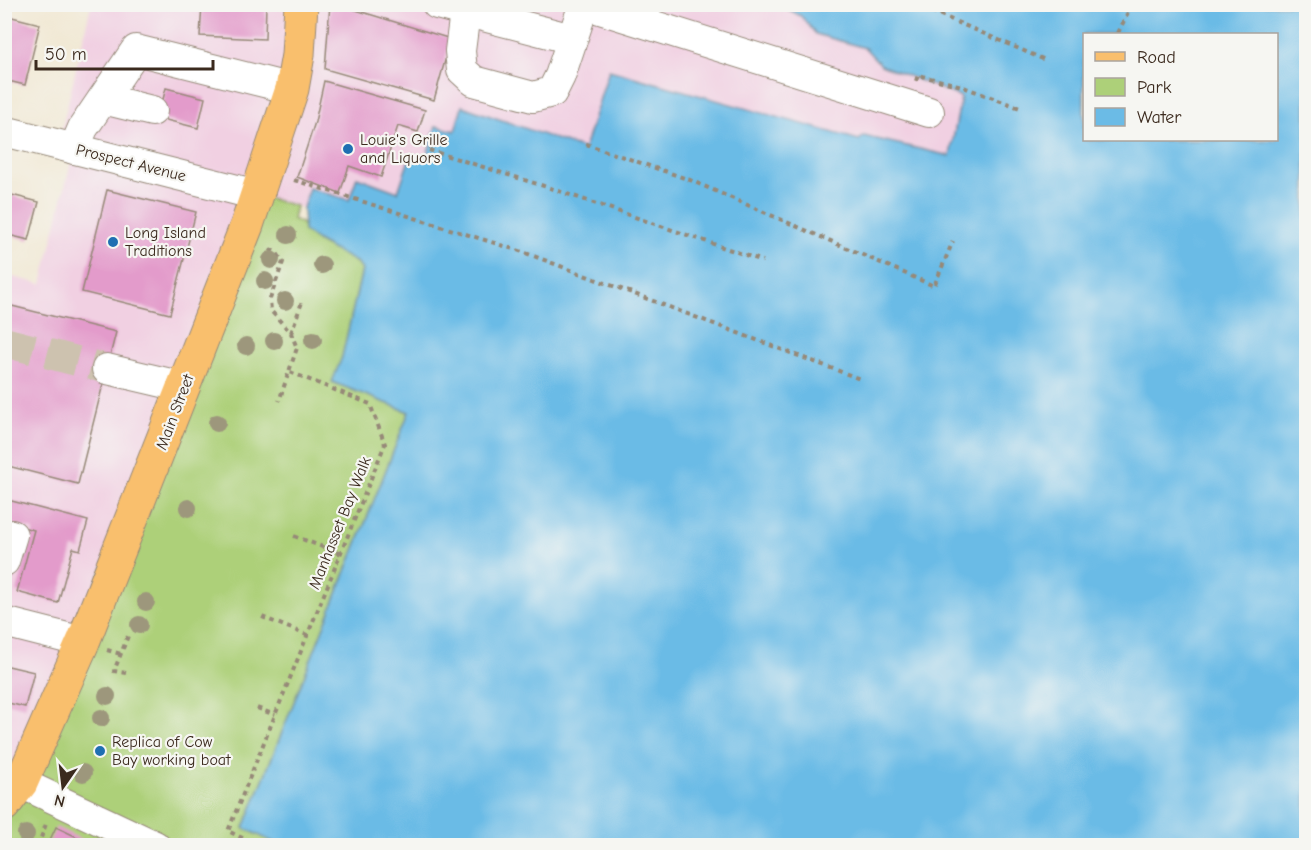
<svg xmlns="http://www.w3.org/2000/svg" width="1311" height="850" font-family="'Comic Neue',sans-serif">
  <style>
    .built { fill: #f1d0e2 }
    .green { fill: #add079; stroke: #747d4c; stroke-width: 1.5 }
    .water { fill: #6bbbe6; stroke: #537282; stroke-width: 1.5; fill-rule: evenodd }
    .building { fill: #e39bcb }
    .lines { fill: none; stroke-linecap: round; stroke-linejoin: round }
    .minor-tunnel { stroke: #cdc2af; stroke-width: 30; stroke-dasharray: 30 15; stroke-linecap: butt }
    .minor-casing { stroke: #968978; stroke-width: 32 }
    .major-casing { stroke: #968978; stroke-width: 35 }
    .path { stroke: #968978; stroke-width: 4; stroke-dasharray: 4.5 4.5; stroke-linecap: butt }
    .minor { stroke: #fff; stroke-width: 30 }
    .major { stroke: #f9bf6d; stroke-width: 33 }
    .tree { fill: #9d977c }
    .poi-dot { fill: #1f6fb2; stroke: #f6f6f2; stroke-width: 2 }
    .labels { text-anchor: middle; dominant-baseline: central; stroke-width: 4.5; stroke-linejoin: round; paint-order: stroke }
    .poi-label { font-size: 16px; fill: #3b2a1e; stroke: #f6f6f2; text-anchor: start }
    .street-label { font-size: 16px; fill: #3b2a1e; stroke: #f6f6f2 }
  </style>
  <rect width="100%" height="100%" fill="#f6f6f2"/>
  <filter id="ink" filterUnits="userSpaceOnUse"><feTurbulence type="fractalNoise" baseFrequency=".0167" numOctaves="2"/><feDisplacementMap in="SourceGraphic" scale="12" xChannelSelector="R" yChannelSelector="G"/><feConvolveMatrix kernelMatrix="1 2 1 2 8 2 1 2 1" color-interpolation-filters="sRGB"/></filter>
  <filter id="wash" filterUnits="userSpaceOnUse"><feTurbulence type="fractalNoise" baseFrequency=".008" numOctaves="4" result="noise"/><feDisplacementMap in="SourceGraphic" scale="24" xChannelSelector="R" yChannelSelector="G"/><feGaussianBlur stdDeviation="1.35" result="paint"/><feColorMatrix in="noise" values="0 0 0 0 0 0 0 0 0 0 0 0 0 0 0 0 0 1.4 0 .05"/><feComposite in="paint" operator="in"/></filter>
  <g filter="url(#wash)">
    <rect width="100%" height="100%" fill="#f1e8d3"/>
    <path class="built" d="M91,5H780L801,16L816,34L865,48L881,65L961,97L950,156L864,136L859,140L584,149L462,106L455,131L426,159L411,155L398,192L357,177L349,200L310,188L303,208L257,195L5,805L4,275L42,284L74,149L58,145Z"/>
    <path class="green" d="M257,195L296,206L293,219L303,224L304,231C309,235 314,239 320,243C334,251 353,255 362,270L342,357L333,382L409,412L244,828L281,845H5L4,805Z"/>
    <path class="water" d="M780,5H1306V845L281,846L244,828L409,412L332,382L342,357L362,270L358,263L319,242L304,231L303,208L309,188L349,200L357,177L398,192L411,154L426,159L436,126L455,131L462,106L584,149L609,70L859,140L864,136L950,156L961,97L881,65L865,48L816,34L801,16ZM1084,34H1276V140H1084Z"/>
    <g id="blocks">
      <g class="building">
        <path d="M202,4L266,5L265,39L200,36Z"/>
        <path d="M330,4H336L451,39L434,100L325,69Z"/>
        <path d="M4,15L40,24L25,85L4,80Z"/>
        <path d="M324,81L425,110L418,132L398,126L381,177L349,166L340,193L297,177L315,122Z"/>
        <path d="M166,88L205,98L198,128L158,118Z"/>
        <path d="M107,190L196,212L170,314L82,292Z"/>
        <path d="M4,193L39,202L29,240L4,234Z"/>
        <path d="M4,304L116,332L78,484L4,465Z"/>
        <path d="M4,499L88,521L80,550L73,548L58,603L17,592L34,530L4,522Z"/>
        <path d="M4,665L34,672L25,707L4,702Z"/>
        <path d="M56,827L96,846H47Z"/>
      </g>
    </g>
  </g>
  <g filter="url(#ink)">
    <use href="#blocks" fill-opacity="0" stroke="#968978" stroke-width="1.5"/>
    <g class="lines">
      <path class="minor-tunnel" d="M4,342L107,369"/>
      <g class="minor-casing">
        <g id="minor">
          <path d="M437,4L572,39"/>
          <path d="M466,4L460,51L462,70L474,81L533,97L552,92L560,76L584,4"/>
          <path d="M584,4L929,112"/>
          <path d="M103,99L152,111"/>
          <path d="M4,131L257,195"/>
          <path d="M74,149L83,128L136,50L292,89"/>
          <path d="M107,369L184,387"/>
          <path d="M4,561L12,535"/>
          <path d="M4,622L83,642"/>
          <path d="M21,783L155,846"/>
        </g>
      </g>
      <g class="major-casing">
        <path id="major" d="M4,805L21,783L83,642L247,225L292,89L298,55L301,4"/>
      </g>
      <g class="path">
        <path d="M915,4L1045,60"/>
        <path d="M1118,33L1132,4"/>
        <path d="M916,81L918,75L958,85L1020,108"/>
        <path d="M586,144L690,180L934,286L953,241"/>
        <path d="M429,150L547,187L763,261"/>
        <path d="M294,180L523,252L860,379"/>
        <path d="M270,249L277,253L283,262L270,299L271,311L291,333L297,348L279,401"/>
        <path d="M291,333L302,302"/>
        <path d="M294,536L341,554"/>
        <path d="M262,617L307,635"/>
        <path d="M107,650L121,654"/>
        <path d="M126,673L114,671L128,636"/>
        <path d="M257,708L275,715"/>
        <path d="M38,846L46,824"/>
        <path d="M259,846L228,831L385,444L370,404L290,372"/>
      </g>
      <use href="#minor" class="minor"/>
      <use href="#major" class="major"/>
    </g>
    <g class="tree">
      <circle cx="288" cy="235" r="9"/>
      <circle cx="271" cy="260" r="9"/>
      <circle cx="322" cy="265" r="9"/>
      <circle cx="265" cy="281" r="9"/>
      <circle cx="285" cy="301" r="9"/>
      <circle cx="313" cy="340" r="9"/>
      <circle cx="274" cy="341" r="9"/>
      <circle cx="246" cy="346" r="9"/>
      <circle cx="217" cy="423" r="9"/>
      <circle cx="188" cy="508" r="9"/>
      <circle cx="146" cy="602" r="9"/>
      <circle cx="139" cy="625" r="9"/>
      <circle cx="107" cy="696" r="9"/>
      <circle cx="101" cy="718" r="9"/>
      <circle cx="83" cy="773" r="9"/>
      <circle cx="26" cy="834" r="9"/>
    </g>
  </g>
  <g class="poi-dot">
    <circle cx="348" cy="149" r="6"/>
    <circle cx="113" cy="242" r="6"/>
    <circle cx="100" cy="751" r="6"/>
  </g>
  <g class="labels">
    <g class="poi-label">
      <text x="360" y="140">Louie's Grille<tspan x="360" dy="18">and Liquors</tspan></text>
      <text x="125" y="233">Long Island<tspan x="125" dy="18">Traditions</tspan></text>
      <text x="112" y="742">Replica of Cow<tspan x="112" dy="18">Bay working boat</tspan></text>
    </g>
    <g class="street-label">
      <text transform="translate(131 163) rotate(14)">Prospect Avenue</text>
      <text transform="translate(175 412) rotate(-69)">Main Street</text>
      <text transform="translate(340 523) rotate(-68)">Manhasset Bay Walk</text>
    </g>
  </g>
  <rect width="1311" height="850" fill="none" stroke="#f6f6f2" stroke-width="24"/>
  <rect x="1083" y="33" width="195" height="108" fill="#f6f6f2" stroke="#aba49d" stroke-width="1.5"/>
  <rect x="1095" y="52" width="30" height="9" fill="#f9bf6d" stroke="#aba49d" stroke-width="1.5"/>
  <text x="1137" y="63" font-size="18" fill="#3b2a1e">Road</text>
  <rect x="1095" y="78" width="30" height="18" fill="#add079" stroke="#aba49d" stroke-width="1.5"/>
  <text x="1137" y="93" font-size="18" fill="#3b2a1e">Park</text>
  <rect x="1095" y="108" width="30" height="18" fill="#6bbbe6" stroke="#aba49d" stroke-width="1.5"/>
  <text x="1137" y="123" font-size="18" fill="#3b2a1e">Water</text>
  <g transform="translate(63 787) rotate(194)" stroke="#f6f6f2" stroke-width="4.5" paint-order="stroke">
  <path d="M0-4.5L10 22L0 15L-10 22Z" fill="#3b2a1e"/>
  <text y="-9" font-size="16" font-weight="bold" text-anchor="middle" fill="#3b2a1e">N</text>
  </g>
  <path d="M36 60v9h177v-9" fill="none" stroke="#3b2a1e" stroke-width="3"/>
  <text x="45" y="60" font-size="18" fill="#3b2a1e" stroke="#f6f6f2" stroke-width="4.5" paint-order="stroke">50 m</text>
</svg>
